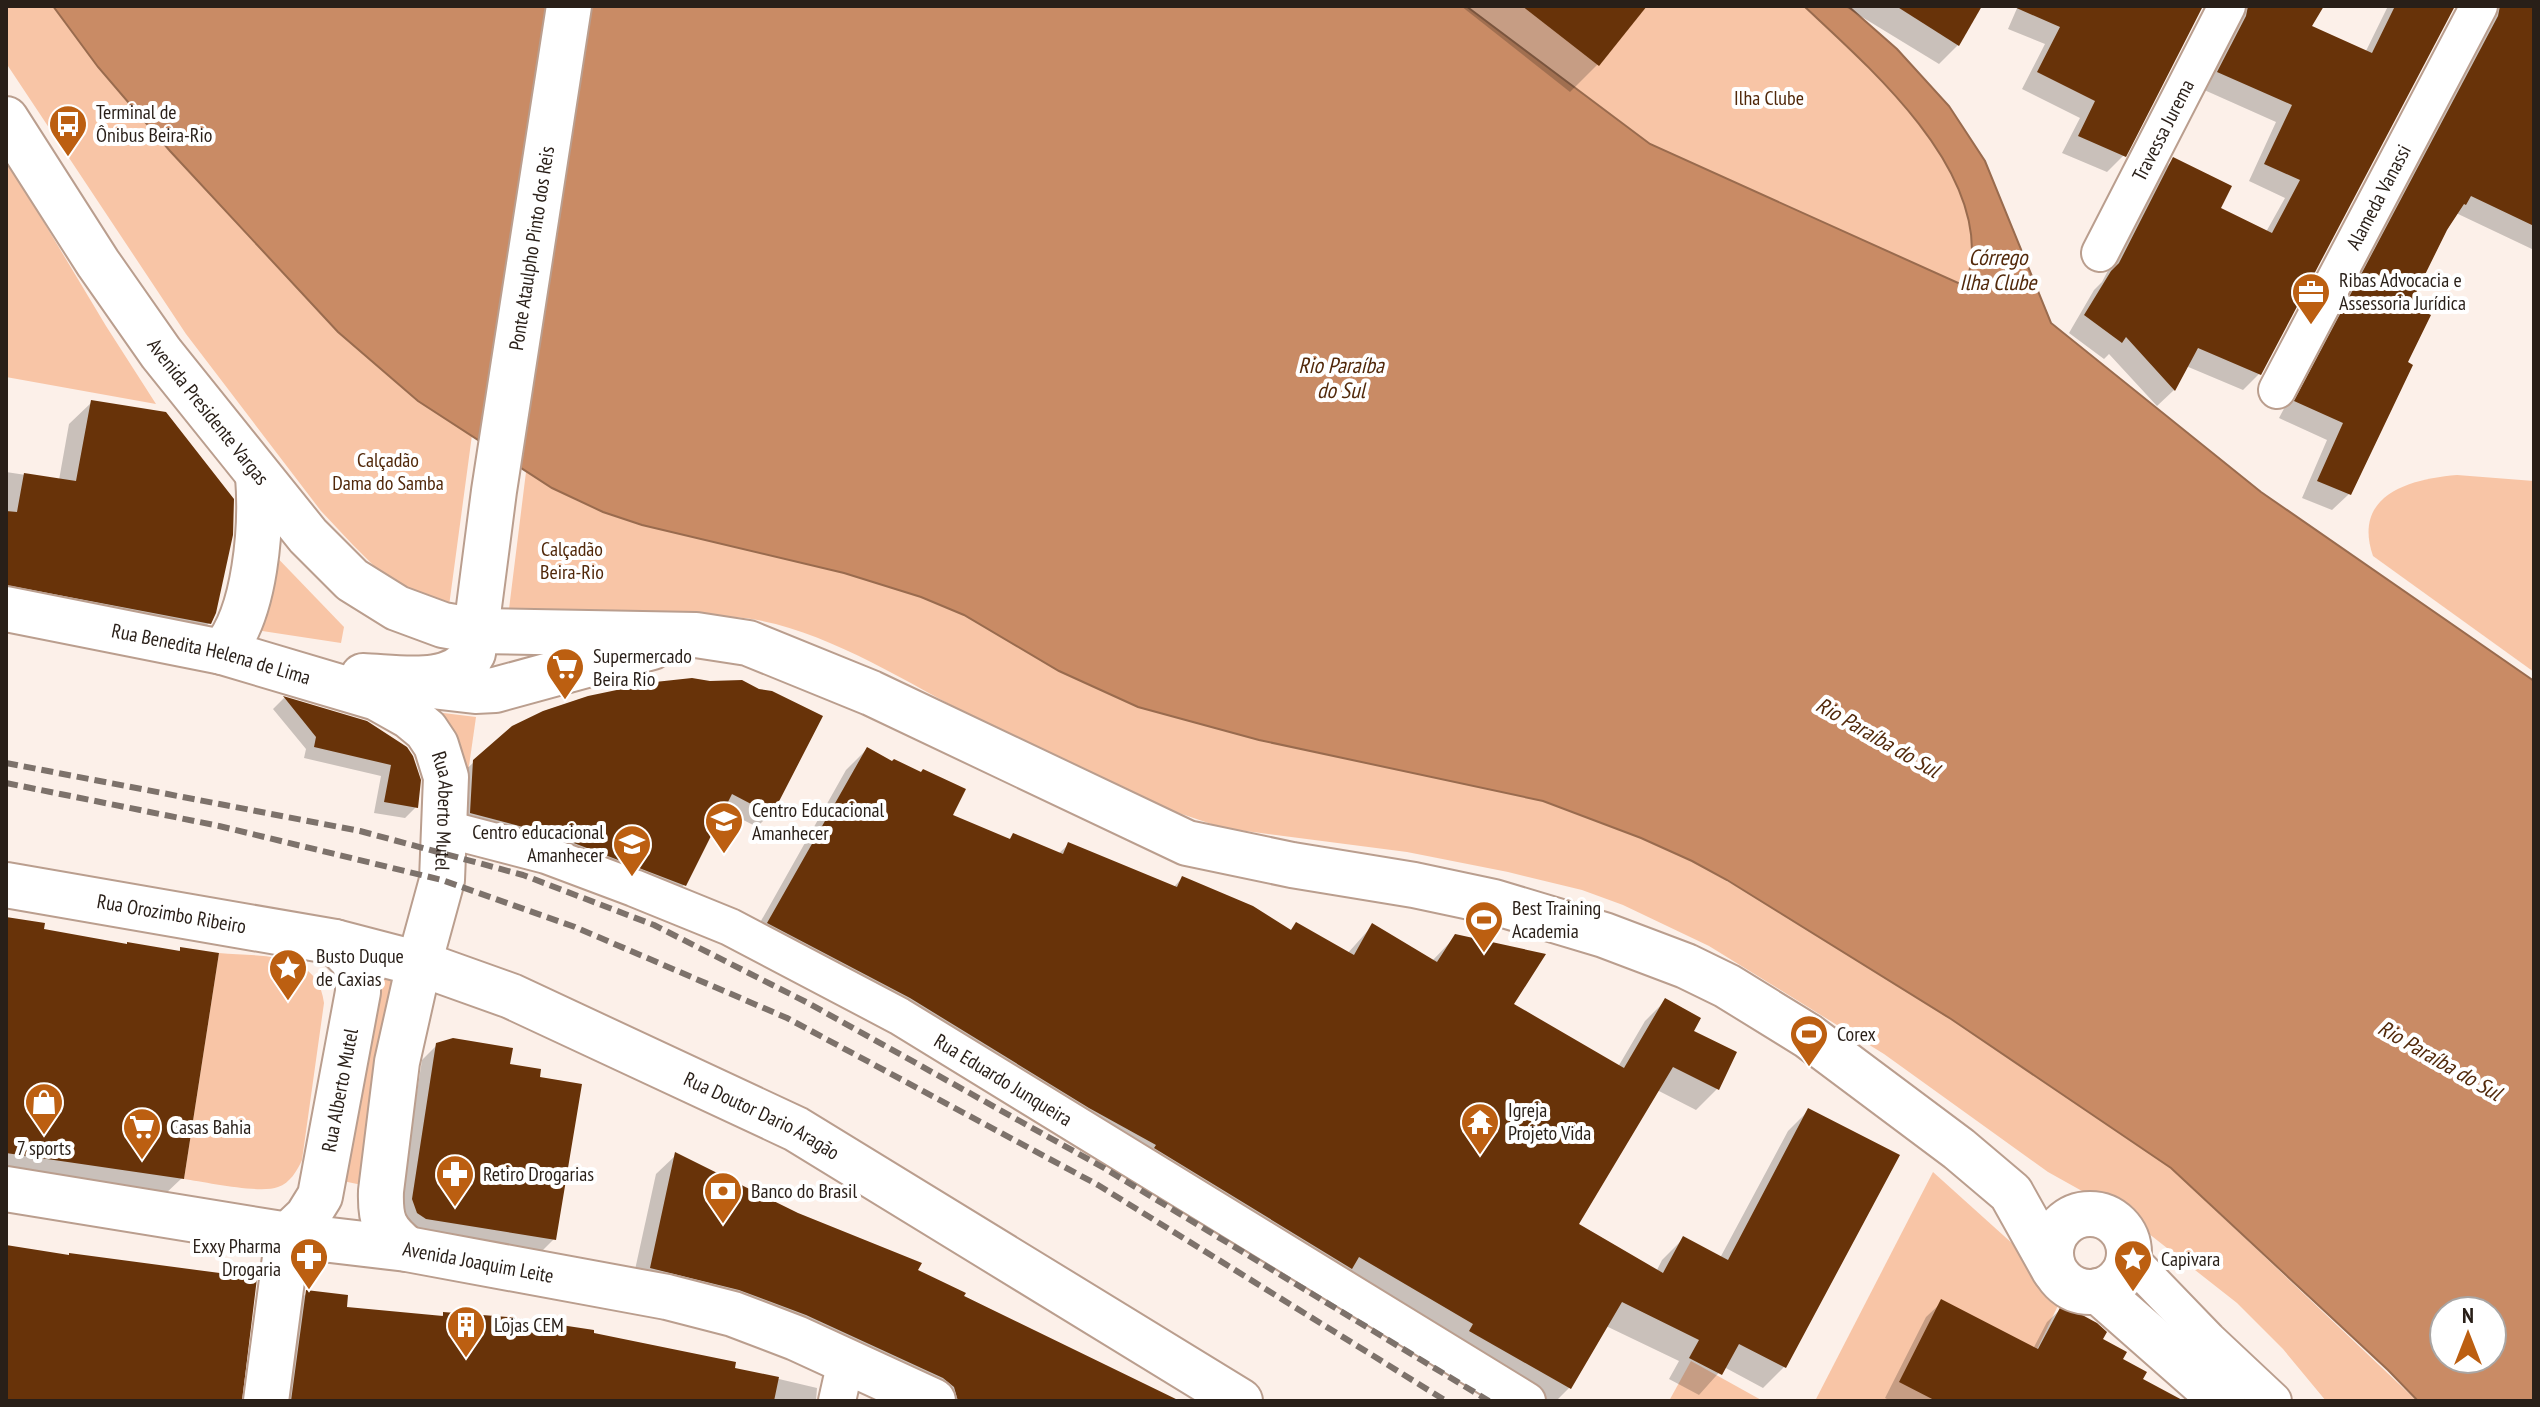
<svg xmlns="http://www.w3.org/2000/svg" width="2540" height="1407" font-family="'PT Sans Narrow',sans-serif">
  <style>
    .green { fill: #f8c5a6 }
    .water { fill: #c98b65; stroke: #996b4e; stroke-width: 2; fill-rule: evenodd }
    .shadow { fill: #0003 }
    .building { fill: #683309 }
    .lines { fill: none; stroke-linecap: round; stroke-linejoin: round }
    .minor-casing { stroke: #ba9e8e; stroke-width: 40 }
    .tertiary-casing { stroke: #ba9e8e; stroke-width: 48 }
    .secondary-casing { stroke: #ba9e8e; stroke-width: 48 }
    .minor { stroke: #fff; stroke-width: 36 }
    .tertiary { stroke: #fff; stroke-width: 44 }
    .secondary { stroke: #fff; stroke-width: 44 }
    .rail { stroke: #7d726b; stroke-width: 6; stroke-dasharray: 12 6; stroke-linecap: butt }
    .labels { text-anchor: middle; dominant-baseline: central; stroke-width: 8; stroke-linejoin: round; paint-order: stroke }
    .park-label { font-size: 20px; fill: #51280a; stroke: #fff }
    .poi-label { font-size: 20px; fill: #291f18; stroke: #fff; text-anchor: start }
    .street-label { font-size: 20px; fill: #291f18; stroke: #fff }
    .water-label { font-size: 22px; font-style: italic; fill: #52290b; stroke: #fff }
  </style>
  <rect width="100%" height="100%" fill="#fcf0e9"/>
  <g class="green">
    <path d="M6,6H53L98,67L170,151L338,332L418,401L472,435L449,606L401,585L377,569L353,545L321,511L186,334L6,63Z"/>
    <path d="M1466,6H1804C1868,66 1972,156 1972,251C1972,263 1969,276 1967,288L1650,144Z"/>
    <path d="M6,159L106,326L156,404L6,377Z"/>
    <path d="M526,472L578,501L642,525L844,573L921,597L964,615L1059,671L1138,707L1259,740L1543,801L1641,838L1692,861L1776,909L1943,1013L2171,1168L2417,1401H2326L2283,1349L2237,1303L2125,1215L2048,1172L1884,1054L1709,946L1623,905L1582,890L1508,872L1407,852L1223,828L1167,809C1103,778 1038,749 974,717C902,680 814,622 733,617H508Z"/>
    <path d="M2457,475L2534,481V672L2373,556C2352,495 2409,479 2457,475Z"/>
    <path d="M266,546L344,627L341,643L249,629Z"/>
    <path d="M419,710L476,717L466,787Z"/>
    <path d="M219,953C261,957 318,950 324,1003L302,1160C297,1171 290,1183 278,1187C260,1194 205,1182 184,1179Z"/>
    <path d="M372,974L397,978L362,1185L338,1180Z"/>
    <path d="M1933,1172L2065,1291L2012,1401H1815Z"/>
    <path d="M1691,1361L1763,1401H1669Z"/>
  </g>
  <path class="water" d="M53,6H1466L1650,144L1967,287C1968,275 1972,262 1972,250C1972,156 1868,66 1804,6H1848L1897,49L1949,106L1985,161L2051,323L2261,492L2534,681V1401H2418L2388,1370L2171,1168L1951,1019L1727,880L1692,861L1641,838L1543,801L1259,740L1138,707L1059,671L964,615L921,597L844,573L642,525L603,512L552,488L418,401L338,332L170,151L98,67ZM2444,1311H2492V1359H2444Z"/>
  <g class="shadow">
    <path d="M1461,6H1645L1597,65L1570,92Z"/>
    <path d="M1844,6H1980L1958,45L1939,64Z"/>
    <path d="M2018,6H2201L2124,155L2107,172L2062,153L2080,118L2022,89L2045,44L2008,29Z"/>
    <path d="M2222,6H2321L2309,27L2365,53L2388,6H2453L2260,373L2243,390L2186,366L2174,390L2157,406L2109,354L2104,359L2069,333L2094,290L2102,282L2157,176L2173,160L2219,209L2266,232L2285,198L2249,181L2276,122L2202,89Z"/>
    <path d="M2474,6H2534V250L2456,213L2407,306L2349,494L2332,510L2302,498L2327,440L2279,418L2481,35Z"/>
    <path d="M92,402L209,623L187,646L6,610V472L59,480L69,424Z"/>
    <path d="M710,683L770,814L757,827L722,809L684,885L671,898L457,826L460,775L474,762Z"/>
    <path d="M284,698L366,723L416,807L405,818L374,813L381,776L304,758L306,749L273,709Z"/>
    <path d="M867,749L950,816L1008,841L1013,835L1058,854L1068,845L1173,888L1182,878L1290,931L1297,924L1347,954L1372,926L1432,961L1456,936L1511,1005L1618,1067L1645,1021L1666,1000L1691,1032L1717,1089L1696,1110L1657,1090L1577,1225L1656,1272L1662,1260L1683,1239L1720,1258L1788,1131L1809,1110L1897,1156L1784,1367L1763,1388L1724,1367L1699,1395L1669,1379L1679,1361L1606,1326L1569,1388L1556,1401H1534L748,944L846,770Z"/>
    <path d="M6,919L41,931L177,953L181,949L182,1178L164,1195L6,1172Z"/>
    <path d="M437,1045L508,1066L554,1239L539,1254L411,1233L398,1214L422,1060Z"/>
    <path d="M676,1155L915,1271L1170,1401H928L631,1288L656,1174Z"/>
    <path d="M307,1293L344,1308L440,1318L444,1314L592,1335L817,1388L816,1401H275L287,1312Z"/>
    <path d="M1942,1302L2033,1349L2047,1322L2063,1307L2141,1380L2179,1401H1891L1885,1398L1926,1317Z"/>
  </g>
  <g class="building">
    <path d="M1522,6H1647L1599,66Z"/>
    <path d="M1896,6H1982L1959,46Z"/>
    <path d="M2012,6H2203L2126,157L2078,136L2095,101L2037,72L2060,27Z"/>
    <path d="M2248,6H2324L2312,26L2372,53L2395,6H2455L2261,375L2198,348L2175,391L2126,337L2122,343L2084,315L2111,271L2119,263L2173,157L2232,186L2221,208L2272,233L2300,180L2264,164L2292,105L2217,72L2246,16Z"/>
    <path d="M2500,6H2534V226L2471,196L2466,205L2464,204L2447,230L2410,305L2431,315L2408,362L2413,365L2351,495L2317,481L2343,423L2294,401L2498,16Z"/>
    <path d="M91,400L166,412L234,499L233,535L216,613L211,624L6,585V511L17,512L24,473L76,481Z"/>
    <path d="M692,678L710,681L742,680L759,689L772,691L823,716L772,815L732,794L686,886L553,835L470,813L473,760L512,726L543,711L588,696L655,682Z"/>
    <path d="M283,696L367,721L407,747L413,756L421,780L418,808L384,802L391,765L314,747L316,737Z"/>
    <path d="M867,747L892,761L894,759L921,772L923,769L966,789L953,815L1010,839L1013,833L1063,854L1068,842L1177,887L1182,876L1253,906L1291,930L1296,922L1354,955L1372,923L1437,962L1455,934L1546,954L1514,1004L1624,1068L1665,998L1701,1018L1694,1031L1737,1052L1719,1090L1673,1067L1579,1224L1663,1273L1683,1236L1728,1260L1808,1108L1900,1155L1786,1368L1739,1344L1722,1375L1689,1358L1699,1340L1622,1302L1571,1389L1469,1331L1473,1324L1359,1257L1352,1269L1154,1148L1156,1145L1089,1108L910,998L767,923Z"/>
    <path d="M6,917L45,923L44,929L127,944V942L180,951V947L219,953L184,1179L6,1153Z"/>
    <path d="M453,1038L513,1048L510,1064L541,1069L540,1077L582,1084L556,1240L426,1219L417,1213L412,1199L436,1043Z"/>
    <path d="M675,1152L798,1213L922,1263L918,1270L966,1293L964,1296L1180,1401H958L954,1387L943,1378L806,1315L739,1290L650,1268Z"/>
    <path d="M6,1245L69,1255V1253L257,1278L242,1401H6Z"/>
    <path d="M306,1290L348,1295L347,1307L443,1316V1312L508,1317L594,1330V1333L736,1362L735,1368L779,1377L774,1401H291Z"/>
    <path d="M1941,1299L2038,1349L2062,1304L2097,1323L2107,1332L2103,1339L2127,1352L2123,1359L2147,1372L2143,1379L2184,1401H1936L1899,1382Z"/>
  </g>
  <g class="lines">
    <g class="minor-casing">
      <g id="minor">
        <path id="s1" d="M2100,253L2227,6"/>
        <path id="s2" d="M2277,390L2479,6"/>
        <path id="s3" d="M446,829L546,855L634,888L730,927L899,1016L1527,1401"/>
        <path d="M2128,1257L2208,1340L2273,1401"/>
        <path d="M837,1401L846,1361"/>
      </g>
    </g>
    <g class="tertiary-casing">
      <g id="tertiary">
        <path id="s4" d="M6,119L98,263L161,353L308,536L352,580L397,608L443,625L477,631L696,635L748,643L871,693L1187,843L1292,865L1414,885L1494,902L1604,935L1686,966L1727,986L1808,1036L1959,1149L2011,1193L2054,1270"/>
        <path id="s5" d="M6,609L222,652L377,698L409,716L426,730L436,745L446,777L442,880L419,964L397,1062L381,1191C380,1221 384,1230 407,1249"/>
        <path d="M222,652C256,614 262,526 258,476"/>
        <path id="s6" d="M363,676C397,677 455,689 473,653L494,491L569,6"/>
        <path d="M423,685L475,691L495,690L652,647"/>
        <circle cx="2090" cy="1253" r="39"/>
        <path d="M2098,1291L2223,1401"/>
        <path id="s7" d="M266,1401L288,1235L307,1217L320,1196L358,992V977L354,961L335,942"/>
      </g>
    </g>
    <g class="secondary-casing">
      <g id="secondary">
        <path id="s8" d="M6,885L335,942L427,966L511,996L796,1129L1240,1401"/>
        <path id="s9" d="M6,1189L288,1235L407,1249L667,1297L733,1314L796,1338L933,1401"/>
      </g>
    </g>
    <use href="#minor" class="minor"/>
    <use href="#tertiary" class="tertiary"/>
    <use href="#secondary" class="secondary"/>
    <g class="rail">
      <path d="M6,763L360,831L523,875L654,925L810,1004L1104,1168L1489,1401"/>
      <path d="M6,783L219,826L442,880L575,927L787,1018L1098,1185L1446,1401"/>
    </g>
  </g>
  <defs>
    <g id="bus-pin" transform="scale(2)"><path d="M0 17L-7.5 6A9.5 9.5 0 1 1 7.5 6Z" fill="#bc5f11" stroke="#fff"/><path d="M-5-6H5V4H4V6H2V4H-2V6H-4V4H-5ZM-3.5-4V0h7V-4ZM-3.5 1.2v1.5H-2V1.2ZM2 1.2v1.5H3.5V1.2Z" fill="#fff"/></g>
    <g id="office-pin" transform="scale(2)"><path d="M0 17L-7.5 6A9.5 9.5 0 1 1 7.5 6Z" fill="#bc5f11" stroke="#fff"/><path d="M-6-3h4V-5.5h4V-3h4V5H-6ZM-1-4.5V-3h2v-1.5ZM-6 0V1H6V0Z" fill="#fff"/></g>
    <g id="supermarket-pin" transform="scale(2)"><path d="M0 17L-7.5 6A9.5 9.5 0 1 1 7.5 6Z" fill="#bc5f11" stroke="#fff"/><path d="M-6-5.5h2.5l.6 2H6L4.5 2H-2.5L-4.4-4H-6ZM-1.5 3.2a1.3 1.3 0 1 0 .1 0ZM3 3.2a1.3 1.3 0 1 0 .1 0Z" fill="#fff"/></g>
    <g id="school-pin" transform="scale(2)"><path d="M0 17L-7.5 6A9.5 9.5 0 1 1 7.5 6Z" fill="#bc5f11" stroke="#fff"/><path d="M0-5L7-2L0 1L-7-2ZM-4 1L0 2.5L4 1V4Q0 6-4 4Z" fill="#fff"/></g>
    <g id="stadium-pin" transform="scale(2)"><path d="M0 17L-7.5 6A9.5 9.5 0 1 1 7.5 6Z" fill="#bc5f11" stroke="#fff"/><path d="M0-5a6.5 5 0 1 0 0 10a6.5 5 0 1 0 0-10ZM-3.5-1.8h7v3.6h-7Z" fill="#fff"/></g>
    <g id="sight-pin" transform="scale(2)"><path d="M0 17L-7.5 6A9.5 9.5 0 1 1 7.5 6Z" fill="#bc5f11" stroke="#fff"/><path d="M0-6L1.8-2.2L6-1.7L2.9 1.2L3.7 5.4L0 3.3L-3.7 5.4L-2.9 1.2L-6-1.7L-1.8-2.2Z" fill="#fff"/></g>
    <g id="shop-pin" transform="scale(2)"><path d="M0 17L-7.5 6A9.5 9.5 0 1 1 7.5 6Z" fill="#bc5f11" stroke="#fff"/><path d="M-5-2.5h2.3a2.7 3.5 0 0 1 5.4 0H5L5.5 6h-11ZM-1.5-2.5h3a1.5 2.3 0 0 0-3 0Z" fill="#fff"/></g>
    <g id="temple-pin" transform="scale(2)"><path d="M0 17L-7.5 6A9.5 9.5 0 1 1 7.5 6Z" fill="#bc5f11" stroke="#fff"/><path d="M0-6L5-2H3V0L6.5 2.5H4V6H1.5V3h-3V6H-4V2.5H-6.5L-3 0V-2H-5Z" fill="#fff"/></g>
    <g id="pharmacy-pin" transform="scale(2)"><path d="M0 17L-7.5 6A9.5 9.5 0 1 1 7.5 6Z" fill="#bc5f11" stroke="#fff"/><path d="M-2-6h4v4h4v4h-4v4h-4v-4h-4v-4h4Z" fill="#fff"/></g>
    <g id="bank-pin" transform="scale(2)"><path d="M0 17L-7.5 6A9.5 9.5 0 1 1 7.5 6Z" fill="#bc5f11" stroke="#fff"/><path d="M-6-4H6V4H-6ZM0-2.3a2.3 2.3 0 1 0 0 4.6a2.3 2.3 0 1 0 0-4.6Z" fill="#fff"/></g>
    <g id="building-pin" transform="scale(2)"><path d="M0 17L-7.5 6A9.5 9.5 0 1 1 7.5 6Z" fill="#bc5f11" stroke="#fff"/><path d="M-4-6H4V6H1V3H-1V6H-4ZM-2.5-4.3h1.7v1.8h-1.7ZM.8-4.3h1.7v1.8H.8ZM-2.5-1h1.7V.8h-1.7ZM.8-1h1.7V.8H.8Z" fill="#fff"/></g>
  </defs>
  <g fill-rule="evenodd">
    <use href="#bus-pin" x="68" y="124"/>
    <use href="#office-pin" x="2311" y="292"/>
    <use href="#supermarket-pin" x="565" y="667"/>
    <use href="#school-pin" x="724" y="821"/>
    <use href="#school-pin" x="632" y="844"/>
    <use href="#stadium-pin" x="1484" y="920"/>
    <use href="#sight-pin" x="288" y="968"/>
    <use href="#stadium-pin" x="1809" y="1034"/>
    <use href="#shop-pin" x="44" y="1102"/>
    <use href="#temple-pin" x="1480" y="1122"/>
    <use href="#supermarket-pin" x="142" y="1127"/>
    <use href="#pharmacy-pin" x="455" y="1174"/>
    <use href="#bank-pin" x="723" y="1191"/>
    <use href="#pharmacy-pin" x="309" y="1257"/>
    <use href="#sight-pin" x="2133" y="1259"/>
    <use href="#building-pin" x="466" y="1325"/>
  </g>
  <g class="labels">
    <g class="park-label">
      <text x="1769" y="98">Ilha Clube</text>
      <text x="388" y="460">Calçadão<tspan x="388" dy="23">Dama do Samba</tspan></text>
      <text x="572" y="549">Calçadão<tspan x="572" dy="23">Beira-Rio</tspan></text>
    </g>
    <g class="poi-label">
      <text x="96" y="112">Terminal de<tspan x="96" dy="23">Ônibus Beira-Rio</tspan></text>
      <text x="2339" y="280">Ribas Advocacia e<tspan x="2339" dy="23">Assessoria Jurídica</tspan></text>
      <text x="593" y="656">Supermercado<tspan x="593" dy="23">Beira Rio</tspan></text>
      <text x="752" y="810">Centro Educacional<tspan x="752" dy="23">Amanhecer</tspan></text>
      <text x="604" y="832" text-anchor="end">Centro educacional<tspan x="604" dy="23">Amanhecer</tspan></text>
      <text x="1512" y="908">Best Training<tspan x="1512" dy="23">Academia</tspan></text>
      <text x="316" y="956">Busto Duque<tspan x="316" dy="23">de Caxias</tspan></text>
      <text x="1837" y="1034">Corex</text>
      <text x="1508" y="1110">Igreja<tspan x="1508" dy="23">Projeto Vida</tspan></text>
      <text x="170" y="1127">Casas Bahia</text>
      <text x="44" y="1148" text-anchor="middle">7 sports</text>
      <text x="483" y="1174">Retiro Drogarias</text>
      <text x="751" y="1191">Banco do Brasil</text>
      <text x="281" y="1246" text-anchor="end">Exxy Pharma<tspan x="281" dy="23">Drogaria</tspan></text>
      <text x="2161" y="1259">Capivara</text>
      <text x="494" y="1325">Lojas CEM</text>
    </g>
    <g class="street-label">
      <text stroke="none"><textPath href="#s1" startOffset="138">Travessa Jurema</textPath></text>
      <text stroke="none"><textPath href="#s2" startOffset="218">Alameda Vanassi</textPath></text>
      <text stroke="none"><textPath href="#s6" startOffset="528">Ponte Ataulpho Pinto dos Reis</textPath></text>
      <text stroke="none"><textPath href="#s4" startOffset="356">Avenida Presidente Vargas</textPath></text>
      <text stroke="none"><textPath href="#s5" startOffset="210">Rua Benedita Helena de Lima</textPath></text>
      <text stroke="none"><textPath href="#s5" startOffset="526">Rua Aberto Mutel</textPath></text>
      <text stroke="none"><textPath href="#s8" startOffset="168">Rua Orozimbo Ribeiro</textPath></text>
      <text stroke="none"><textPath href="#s3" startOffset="614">Rua Eduardo Junqueira</textPath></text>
      <text stroke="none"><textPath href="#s7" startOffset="326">Rua Alberto Mutel</textPath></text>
      <text stroke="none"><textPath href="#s8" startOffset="796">Rua Doutor Dario Aragão</textPath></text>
      <text stroke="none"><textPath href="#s9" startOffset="478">Avenida Joaquim Leite</textPath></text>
    </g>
    <g class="water-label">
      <text x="1998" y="257">Córrego<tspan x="1998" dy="25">Ilha Clube</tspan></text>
      <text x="1341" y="365">Rio Paraíba<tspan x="1341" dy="25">do Sul</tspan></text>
      <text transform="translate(1878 737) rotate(30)">Rio Paraíba do Sul</text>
      <text transform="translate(2440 1060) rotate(30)">Rio Paraíba do Sul</text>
    </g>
  </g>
  <rect width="2540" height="1407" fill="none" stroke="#291f18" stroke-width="16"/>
  <g transform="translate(2468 1335)"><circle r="38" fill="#ffffff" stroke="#a9a5a3" stroke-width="2"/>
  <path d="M0-6L14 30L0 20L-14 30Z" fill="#bc5f11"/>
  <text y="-12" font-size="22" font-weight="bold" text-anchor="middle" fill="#291f18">N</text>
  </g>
</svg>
